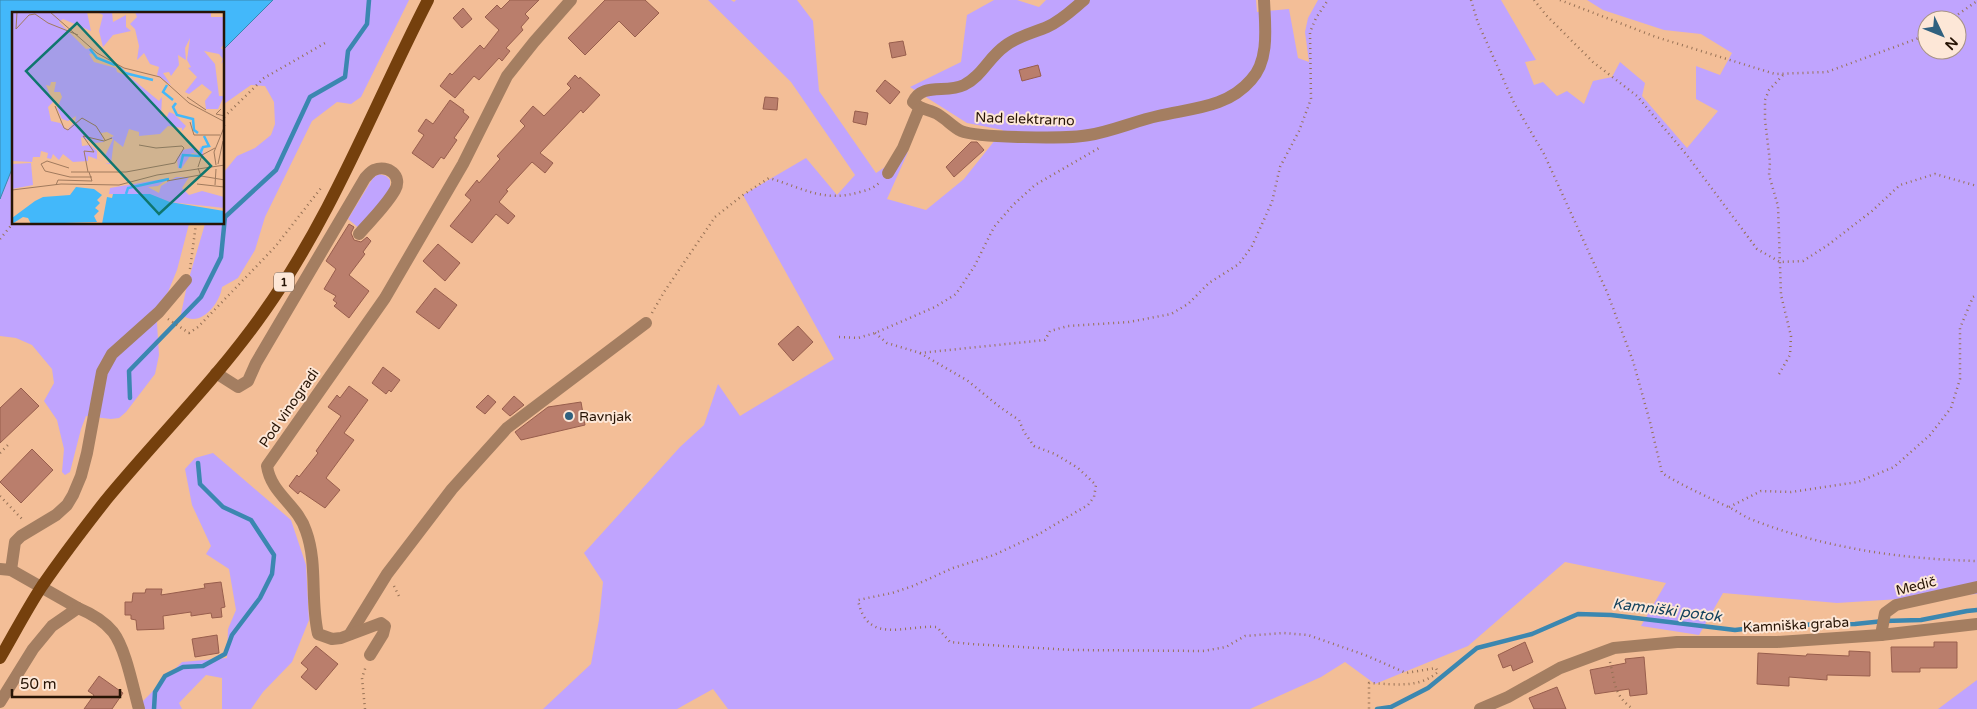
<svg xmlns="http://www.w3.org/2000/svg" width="1977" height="709" font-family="'Varela Round',sans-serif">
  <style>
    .green { fill: #c0a4fe; fill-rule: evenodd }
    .water { fill: #43b8fa; stroke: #3b87b0 }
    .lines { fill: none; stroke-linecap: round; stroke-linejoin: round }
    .stream { stroke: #3b87b0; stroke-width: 4.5 }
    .building { fill: #ba7e6c; stroke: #985e4d }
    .path { stroke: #967155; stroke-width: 2.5; stroke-dasharray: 1 4; stroke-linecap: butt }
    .minor { stroke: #a47e61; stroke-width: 12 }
    .major { stroke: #75400d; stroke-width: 12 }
    .poi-dot { fill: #30617f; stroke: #fde7d7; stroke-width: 2 }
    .labels { text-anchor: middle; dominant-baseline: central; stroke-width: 4; stroke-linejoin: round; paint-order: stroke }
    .shield { fill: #fde7d7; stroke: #675344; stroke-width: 1 }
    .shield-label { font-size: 12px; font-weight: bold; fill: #271405 }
    .street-label { font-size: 14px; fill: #271405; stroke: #fde7d7 }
    .poi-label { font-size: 14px; fill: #271405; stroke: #fde7d7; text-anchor: start }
    .water-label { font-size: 15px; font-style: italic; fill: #13425d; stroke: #fde7d7 }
    .inset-river { fill: none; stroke: #43b8fa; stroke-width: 2.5 }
    .inset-road { fill: none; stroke: #a17a5d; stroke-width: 1 }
    .view { fill: #0f766e; fill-opacity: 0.15; stroke: #0f766e; stroke-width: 2.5 }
    .inset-edge { fill: none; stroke: #271405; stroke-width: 2.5 }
  </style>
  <rect width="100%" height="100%" fill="#f3be97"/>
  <g class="green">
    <path d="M273,0H409L361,97L351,104L337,102L312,121L265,217L255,250L238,278L222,287C220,304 199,330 181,314L187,285L205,224H224V172L237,156L255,148L271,135L275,124L274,102L265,86L251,85L224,104V49Z"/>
    <path d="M708,0H731L734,2L736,0H797L813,21L819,91L876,173L908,152L887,199L926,210L964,179L1003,130L967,123L910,87L961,62L967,15L994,0H1017L1039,7L1046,0H1256L1257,12L1289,9L1298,58L1309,62L1305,32L1308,18L1318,0H1501L1536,60L1525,62L1534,85L1543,82L1557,96L1567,91L1584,104L1593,81L1612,77L1620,62L1645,83L1642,96L1687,148L1718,111L1696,99V66L1720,75L1732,53L1701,34L1664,30L1603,10L1587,0H1977V594L1837,603L1723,593L1699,635L1641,626L1666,583L1565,562L1468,646L1375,684L1345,662L1321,677L1250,709H728L713,689L677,709H543L591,664L599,620L603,582L584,553L680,447L704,425L718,384L740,416L834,359L743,195L806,158L837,195L855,175L791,82ZM1927,20H1957V50H1927Z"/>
    <path d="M14,164V224H189L177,270L168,292L156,308L159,355L155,374L126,412L119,418L111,419L86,416L81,429L70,472L65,475L62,472L64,449L57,420L44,401L54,383L52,369L32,345L16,338L0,336V199Z"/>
    <path d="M379,174L386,176L390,180V190L360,229L348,219L373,178Z"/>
    <path d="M213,453L291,520L306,565L309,620L292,662L263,692L251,709H222V678L206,675L179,703L182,709H135L182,662L227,658L228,629L236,610L229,569L206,554L211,546L192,505L185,469L195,458Z"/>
    <path d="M1977,680V709H1938Z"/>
  </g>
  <path class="water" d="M0,0H273L224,49V14H14V164L0,199Z"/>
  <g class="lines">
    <g class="stream">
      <path d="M130,398L129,371L201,297L221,257L225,217L276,170L310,97L345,77L348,51L367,24L369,0"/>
      <path d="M154,709L155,692L165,676L183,667L203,666L225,654L232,635L260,598L272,574L274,555L251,520L223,507L200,484L198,463"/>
      <path d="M1377,709L1391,707L1428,688L1477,648L1532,634L1578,614L1611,615L1735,630L1777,625L1855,624L1884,621L1921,620L1967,611L1977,610"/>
    </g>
  </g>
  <g class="building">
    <path d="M510,0H539L525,14L529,18L521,27L523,30L506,48L510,51L502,61L499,58L479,80L474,76L455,98L440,86L450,73L452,75L480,45L484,49L499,30L485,17L497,5L501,9Z"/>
    <path d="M605,0H645L659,13L635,37L619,21L585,55L568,38Z"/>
    <path d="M463,8L472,19L462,28L453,18Z"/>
    <path d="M903,41L906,55L892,58L889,43Z"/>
    <path d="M1038,65L1041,76L1022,81L1019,70Z"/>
    <path d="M575,75L579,79L580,77L600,95L583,113L581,110L540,153L553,163L545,173L532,162L506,190L508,191L499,202L515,216L508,224L496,214L472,243L450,226L471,200L465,195L477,180L479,183L500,159L497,156L525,126L520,121L533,106L544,116L571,88L567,84Z"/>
    <path d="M885,80L900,92L890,104L876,91Z"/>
    <path d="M765,97L778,98L777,110L763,109Z"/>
    <path d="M450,100L464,110L463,112L469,117L454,138L457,140L444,159L441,157L433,168L412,153L424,135L418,131L426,119L433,124Z"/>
    <path d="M855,111L868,113L866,125L853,122Z"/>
    <path d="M971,142H977L984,150L954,177L946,167Z"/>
    <path d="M349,224L354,227L351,233L354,240L361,242L367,237L371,241L363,252L365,254L349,275L369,291L349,318L334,306L337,303L333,300L336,296L324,289L336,269L326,261Z"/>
    <path d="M438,244L460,263L445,281L423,261Z"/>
    <path d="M435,288L457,305L439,329L416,312Z"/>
    <path d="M798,326L813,342L793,361L778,344Z"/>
    <path d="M383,367L400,380L391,392L389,390L386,394L372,383Z"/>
    <path d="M349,386L368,400L344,433L354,440L326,478L340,490L325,508L300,491L298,494L289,486L297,475L299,477L318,453L316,451L341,416L328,407L337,395L340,398Z"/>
    <path d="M21,388L39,406L0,443V408Z"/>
    <path d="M488,395L496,402L485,414L476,407Z"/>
    <path d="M514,396L524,405L510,416L502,409Z"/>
    <path d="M581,402L585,425L521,440L515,432L548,407Z"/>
    <path d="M32,449L53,470L21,503L0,482Z"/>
    <path d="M221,582L225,607L221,608L222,617L212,618L211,613L191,616V612L163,616L164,629L137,630L136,620L131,619V615H125V602H132L133,593H145L146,589H162L161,595L205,588L204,584Z"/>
    <path d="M217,635L219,653L195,657L192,639Z"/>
    <path d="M1525,642L1533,662L1513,671L1511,665L1503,668L1498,655Z"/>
    <path d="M1934,642H1957V668H1920V672H1892L1891,647H1934Z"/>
    <path d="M316,646L338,664L316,690L301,677L308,669L301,663Z"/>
    <path d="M1849,651L1870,652V676L1827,675V680L1789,677V686L1757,684L1758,653L1806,656L1807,654L1849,656Z"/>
    <path d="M1644,657L1647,694L1630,696L1629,689L1595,694L1590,670L1626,663L1625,659Z"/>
    <path d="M99,676L123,693L112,709H84L94,695L88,691Z"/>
    <path d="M1557,687L1566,709H1534L1529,698Z"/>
  </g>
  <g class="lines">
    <g class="path">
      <path d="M1471,0L1478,23L1514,103L1544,154L1607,292L1633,361L1650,422L1662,473C1683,486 1704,495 1726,506C1736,510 1744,517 1753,520C1824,548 1901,559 1977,561"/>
      <path d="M1534,0L1546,15L1593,62L1637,96L1686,154L1757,249L1780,262L1803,261L1828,245L1872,211L1900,185L1935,174L1977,186"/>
      <path d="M1560,0L1656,37L1775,74L1827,72L1927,35"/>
      <path d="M1950,20L1977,1"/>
      <path d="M224,117L264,78L327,42"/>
      <path d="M0,239L14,222"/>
      <path d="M190,269L196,224"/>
      <path d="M652,313L664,292L715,217L743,195L769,178C803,188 824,203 860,192C868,190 874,188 880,182"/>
      <path d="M168,319L189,333L198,327L275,247L321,188"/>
      <path d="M875,333L887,343L920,353L1045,340L1050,331L1068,326L1129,322L1171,314L1188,304L1209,283L1239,264L1252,246L1272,202L1280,167L1299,131L1311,99L1310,32L1316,18L1328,0"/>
      <path d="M839,337L858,338L875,333L935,307L956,294L974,267L994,227L1013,205L1035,185L1099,148"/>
      <path d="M920,353L968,381L1001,408L1019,420L1024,432L1034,446L1055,454L1078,468L1096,485L1094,497L1088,505L1039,534L994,555L953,568L913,586L892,593L858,600C867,645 903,625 937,627L950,642L971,644L1072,650L1203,651L1226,647L1245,636L1283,633L1308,635L1365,655L1406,673L1436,668L1438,672C1418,689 1395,684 1369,683V709"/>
      <path d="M1779,374L1790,355L1791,336L1781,295L1778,206L1769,175L1770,162L1765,120V100L1769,90L1783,75"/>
      <path d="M0,453L9,444"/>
      <path d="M0,496L23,520"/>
      <path d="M1729,507L1761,491L1791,492L1858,482L1894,467L1930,435L1951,408L1960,379V328L1973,297L1977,295"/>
      <path d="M394,586L400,598"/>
      <path d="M1610,662C1615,683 1614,696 1633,709"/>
      <path d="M365,709L362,678L366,666"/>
    </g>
    <g class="minor">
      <path d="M1084,0C1072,10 1061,21 1047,27C1033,33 1018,36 1005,46C989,57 982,76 964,85C946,94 922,82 913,102C921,111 931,109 939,115C947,120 953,127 961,131C978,138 1069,139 1089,135C1113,131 1135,121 1158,116C1192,108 1227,108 1251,80C1270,60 1265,25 1264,0"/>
      <path d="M888,173L903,148L919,109"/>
      <path d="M216,373L238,387L248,381L256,363L365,178C368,175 371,171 374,170C388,164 403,176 395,190C386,206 371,220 359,234"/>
      <path d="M0,569L11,570L78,608L52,626L33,649L0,702"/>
      <path d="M11,570L15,542L21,536L56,515L67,505L73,495L81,476L87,453L102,372L112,354L159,312L186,280"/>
      <path d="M78,608C90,613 105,622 113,632C126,649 133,688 139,709"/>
      <path d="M350,634L387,574L452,489L507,428L646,323"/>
      <path d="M1881,635L1885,613L1896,605L1977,587"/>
      <path d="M370,655L383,634L385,626L381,623L341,638L332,639L318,634C310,600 318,564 306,531C298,505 271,494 267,466L385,298L463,164L507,76L534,42L571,0"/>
      <path d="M1480,709L1508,697L1560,668L1614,648L1677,642H1777L1881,635L1977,624"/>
    </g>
    <path class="major" d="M0,658C14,634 27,609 42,586C62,557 84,528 106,500C158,437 217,379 264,312C333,215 374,105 428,0"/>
  </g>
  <circle class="poi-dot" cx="569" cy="416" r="5"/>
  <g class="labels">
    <rect class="shield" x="274" y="272.5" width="20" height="19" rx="4"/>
    <g class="shield-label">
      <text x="284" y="282">1</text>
    </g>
    <g class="street-label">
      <text transform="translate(1025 119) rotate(2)">Nad elektrarno</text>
      <text transform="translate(289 408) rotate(-55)">Pod vinogradi</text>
      <text transform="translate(1916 586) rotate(-14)">Medič</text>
      <text transform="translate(1796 625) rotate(-3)">Kamniška graba</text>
    </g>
    <g class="poi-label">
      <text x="579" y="416">Ravnjak</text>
    </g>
    <g class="water-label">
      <text transform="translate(1667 610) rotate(7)">Kamniški potok</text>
    </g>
  </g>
  <g transform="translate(12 12)">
    <rect width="212" height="212" fill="#f3be97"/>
    <path d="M0,0H75L79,19L51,7L47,10L74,37L79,36L82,41L77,42L82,50L104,56L105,60L118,65L147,89L150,85L149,104L155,105L157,100L162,102L174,114L170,119V116L156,114L148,122L127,124V120L117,117L111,135L102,128L99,152H97L93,151H98L93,144L101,127L97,126L102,124L95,120L89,121L92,130L83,131L69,125L70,134L78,133L85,139V147L93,150L76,144V149L61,150L51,142L47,148L41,142L39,147L35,146L36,141L29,139L28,145H21L20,150L0,149ZM39,70H44L42,80H48L50,85L45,96L50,107L56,109L64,104L63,110L55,118L48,111L39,109L36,95L41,90L34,73L38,74ZM100,0L101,10L114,3V15L119,19L101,23L91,35L87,19L91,3L85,0ZM123,0H199V5H212V32L209,36L212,39V48L209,52L211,47L207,42L192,39L203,52L207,84H212L206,97H194L193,89L200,80L190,72L177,82L173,80L185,65L176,56L179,55L175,48L178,26L173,36L174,48L166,43L167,53L159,64L157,60L151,61L159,73L145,63L147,55L138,52L132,41L125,48L127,34L123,17L118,12L125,5ZM189,134L192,144L180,141L169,157L166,156L165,146L171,138L183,135L182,140L186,141ZM19,151L21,173L0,177V152ZM164,165H177L170,176L177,183L190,179L212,185V196L158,190L138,183L97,182L98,176L157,166L146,174L136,175L147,181L149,174Z" fill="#c0a4fe" fill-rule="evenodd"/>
    <path d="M64,175L82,177L90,183L85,188L88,191L83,196L87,199L82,204L85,210L19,212L16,206L11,205L0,212V206L23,189L31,185L58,183ZM101,182H138L158,190L212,199V212H90L95,185L100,186Z" fill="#43b8fa"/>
    <path class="inset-river" d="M78,37L85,46L103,53M107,55L113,61L141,68M155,73L151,80L161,88M164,91L161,95L165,103L181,107L182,118L186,121M168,156L171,143L187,144L191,135L197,134L192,124M114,182L116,176L157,167"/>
    <path class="inset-road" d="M5,0L4,17L17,3L23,2L36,11L66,23M38,0L85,41L112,56L148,65L177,91L213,110M175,85L194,98M43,94L52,116L56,118L70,106L84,114L93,128M209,97L204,102L213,104M178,110L182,123H208M127,133L144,136L170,134M206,152L211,129M204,153L202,140L213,113M186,155L190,143L203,136M57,156L35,149L29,152L33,159L58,165H80M186,156L189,164L213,168M59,160H114L163,151L172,136L170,134M76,160L72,139L82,140L71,124L92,129L100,126M155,169L188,163M185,172L212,175M44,173L46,168L80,169L77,160M203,173L204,157M0,178L49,172L107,173L145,163L213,153"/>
    <path class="view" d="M65,11L199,154L147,202L14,59Z"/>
    <rect width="212" height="212" class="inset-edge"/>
  </g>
  <g transform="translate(1942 35) rotate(133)"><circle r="24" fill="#fde7d7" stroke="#a79383"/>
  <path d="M0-4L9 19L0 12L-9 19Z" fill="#30617f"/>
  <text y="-8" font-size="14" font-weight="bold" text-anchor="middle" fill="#271405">N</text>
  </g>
  <path d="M12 689v8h108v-8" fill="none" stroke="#271405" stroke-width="2.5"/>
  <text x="20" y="689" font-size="15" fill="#271405" stroke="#fde7d7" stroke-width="4" paint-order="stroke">50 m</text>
</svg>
